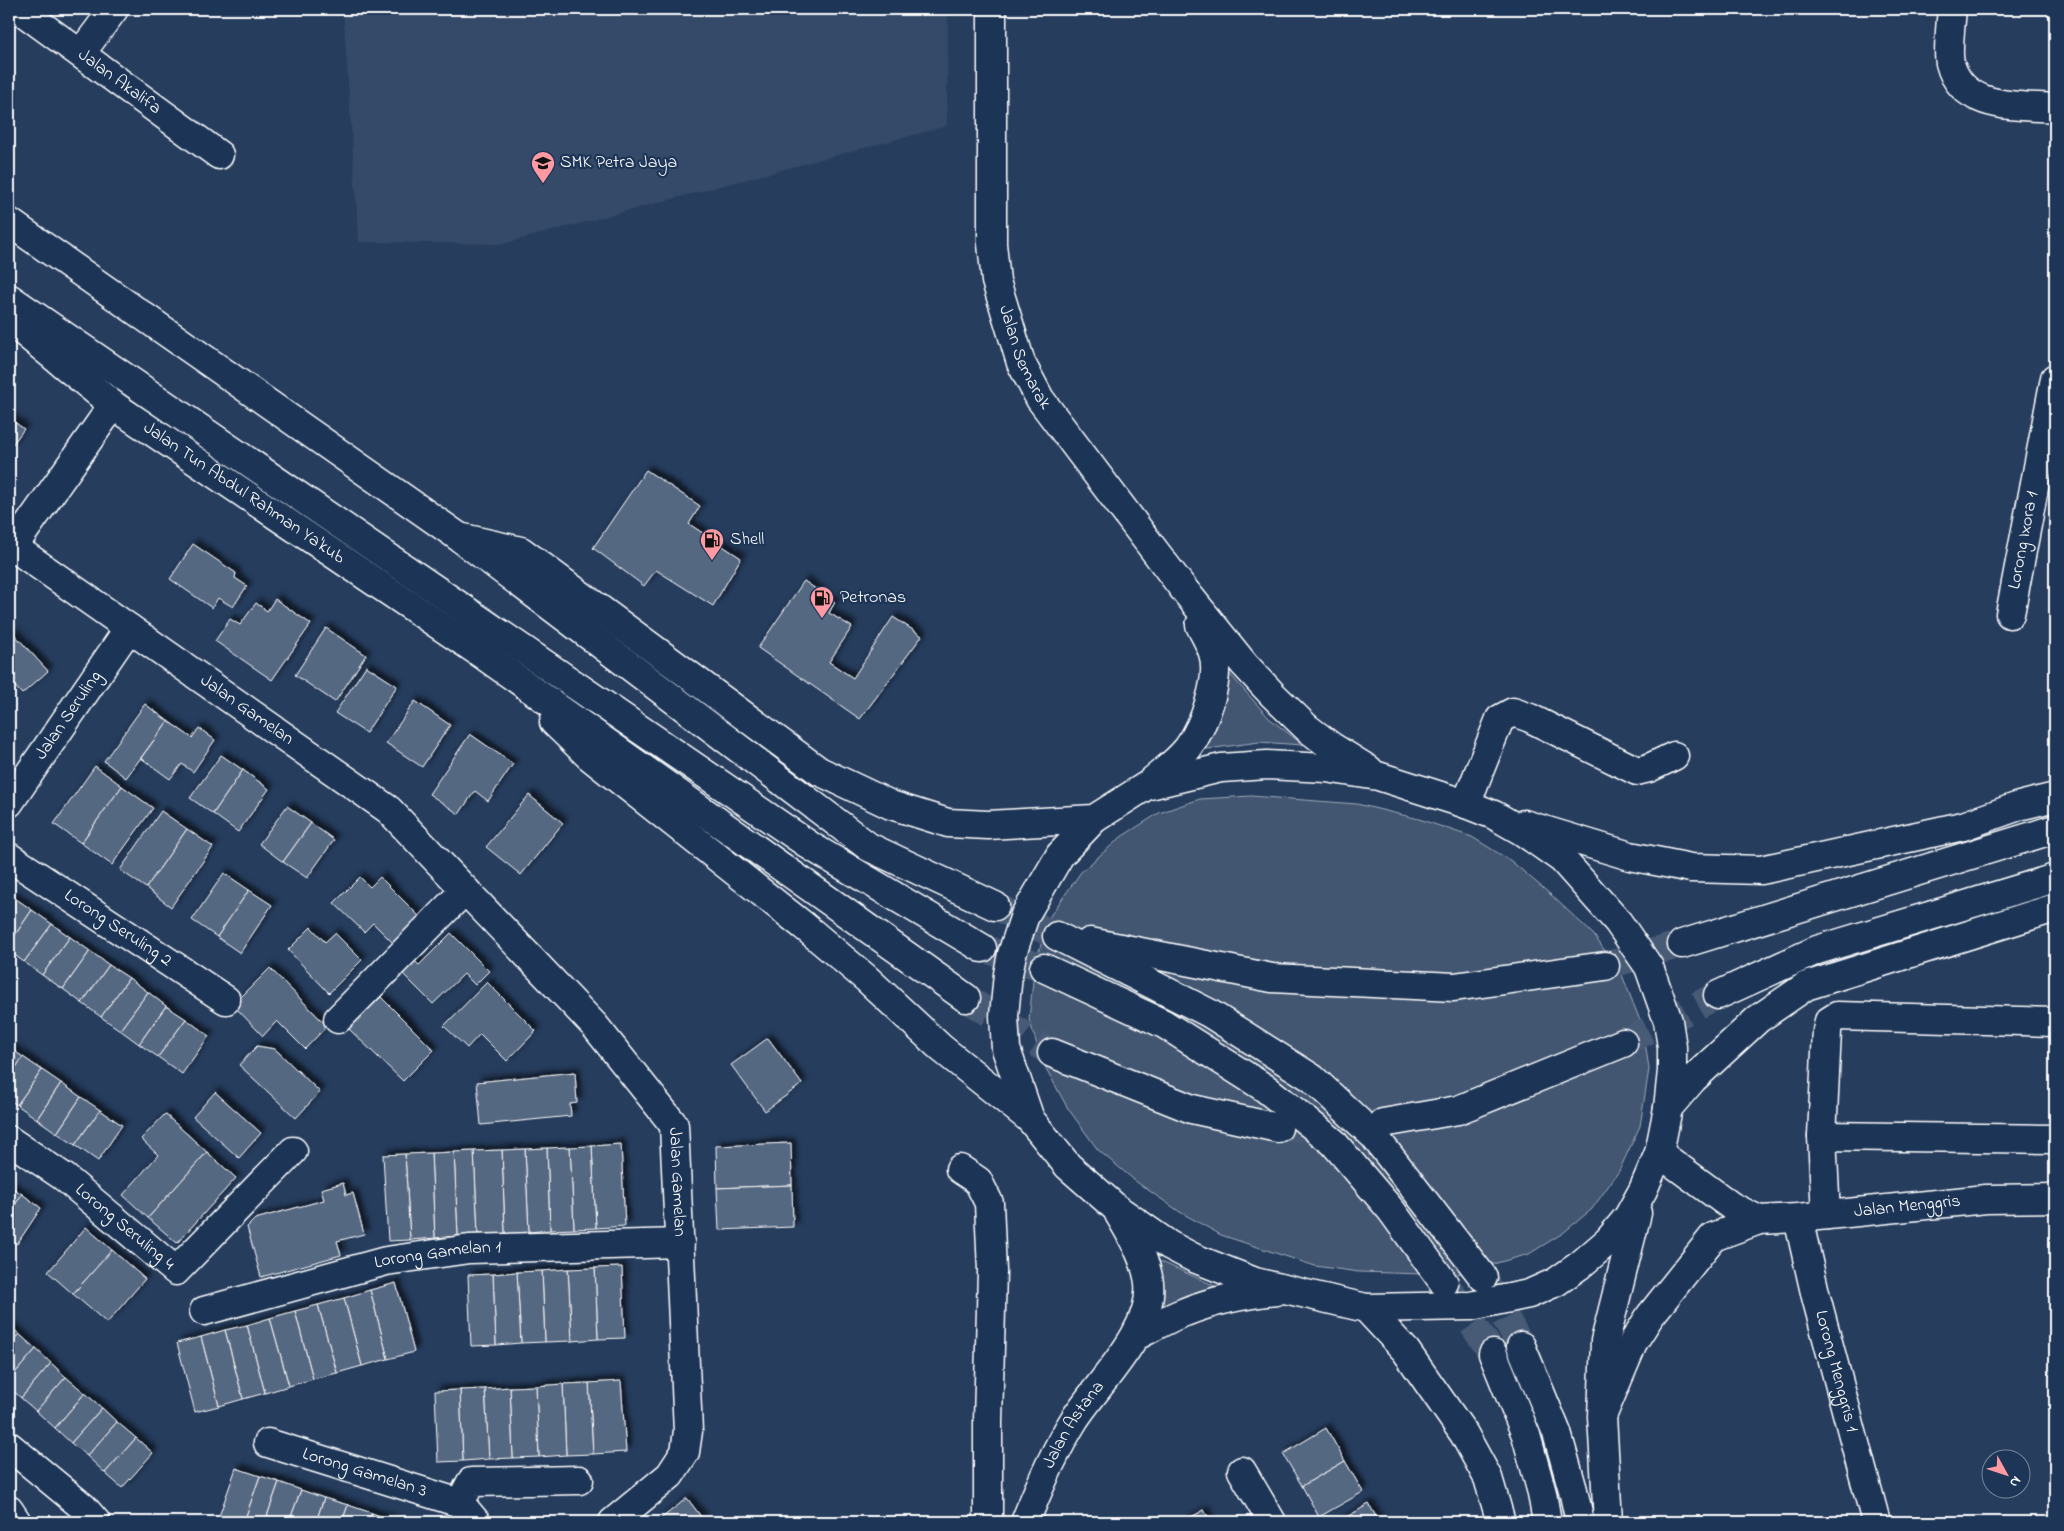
<svg xmlns="http://www.w3.org/2000/svg" width="2064" height="1531" font-family="'Indie Flower',sans-serif">
  <style>
    .built { fill: #344a68 }
    .green { fill: #425672; stroke: #a0aab8 }
    .building { fill: #556781; stroke: #fff; filter: url(#shadow) }
    .lines { fill: none; stroke-linecap: round; stroke-linejoin: round }
    .major-tunnel { stroke: #475a76; stroke-width: 28; stroke-dasharray: 28 14; stroke-linecap: butt }
    .minor-casing { stroke: #fff; stroke-width: 31 }
    .major-casing { stroke: #fff; stroke-width: 31 }
    .minor { stroke: #1d3557; stroke-width: 28 }
    .major { stroke: #1d3557; stroke-width: 28 }
    .labels { text-anchor: middle; dominant-baseline: central; stroke-width: 4.5; stroke-linejoin: round; paint-order: stroke }
    .street-label { font-size: 18px; fill: #fff; stroke: #1d3557 }
    .poi-label { font-size: 18px; fill: #fff; stroke: #1d3557; text-anchor: start }
  </style>
  <defs>
    <filter id="shadow"><feDropShadow dx="4.5" dy="-4.5" stdDeviation="2.5" flood-color="#0009"/></filter>
  </defs>
  <rect width="100%" height="100%" fill="#263d5e"/>
  <filter id="ink" filterUnits="userSpaceOnUse"><feTurbulence type="fractalNoise" baseFrequency=".02" numOctaves="2"/><feDisplacementMap in="SourceGraphic" scale="10" xChannelSelector="R" yChannelSelector="G"/><feConvolveMatrix kernelMatrix="1 2 1 2 8 2 1 2 1" color-interpolation-filters="sRGB"/></filter>
  <g filter="url(#ink)">
    <path class="built" d="M343,9H948L947,126L503,244L359,242Z"/>
    <g class="green">
      <path d="M1229,673L1269,718L1303,745L1259,742L1200,750L1223,702Z"/>
      <path d="M1251,796L1357,804L1419,819L1472,837L1511,861L1550,894L1593,934L1622,975L1643,1028L1649,1069L1640,1126L1619,1171L1592,1209L1563,1233L1529,1254L1454,1275L1359,1272L1315,1266L1221,1235L1180,1212L1138,1183L1098,1150L1067,1107L1042,1061L1029,1019L1035,963L1050,916L1081,872L1121,837L1159,813L1200,799Z"/>
      <path d="M1153,1258L1215,1286L1186,1295L1157,1310Z"/>
    </g>
    <g class="building">
      <path d="M9,418L24,429L9,449Z"/>
      <path d="M646,470L700,506L689,524L741,558L713,606L656,570L644,586L593,548Z"/>
      <path d="M193,544L236,573L235,578L247,586L233,607L218,598L212,608L170,579Z"/>
      <path d="M804,581L835,602L829,613L852,627L829,662L853,678L893,617L922,636L860,719L758,648Z"/>
      <path d="M275,599L311,624L272,680L215,641L230,619L240,625L256,603L267,611Z"/>
      <path d="M326,628L366,655L335,702L295,675Z"/>
      <path d="M13,633L48,671L22,694L10,681L9,682V637Z"/>
      <path d="M366,666L397,686L366,733L335,713Z"/>
      <path d="M415,701L450,725L422,767L386,743Z"/>
      <path d="M145,704L168,721L126,778L104,761Z"/>
      <path d="M168,721L192,738L199,728L215,740L193,772L182,764L170,779L141,758Z"/>
      <path d="M470,734L513,764L488,801L475,791L459,814L429,794Z"/>
      <path d="M221,755L243,770L213,814L190,798Z"/>
      <path d="M95,766L122,786L81,843L54,824Z"/>
      <path d="M243,770L269,789L238,832L213,814Z"/>
      <path d="M122,786L153,808L112,865L81,843Z"/>
      <path d="M529,795L563,823L521,875L486,847Z"/>
      <path d="M287,806L311,823L283,862L259,844Z"/>
      <path d="M161,811L187,829L146,888L120,870Z"/>
      <path d="M311,823L334,840L307,878L283,862Z"/>
      <path d="M187,829L213,847L171,907L146,888Z"/>
      <path d="M224,873L249,890L217,937L192,920Z"/>
      <path d="M360,877L370,887L380,877L421,918L395,945L373,923L364,932L334,903Z"/>
      <path d="M249,890L272,905L240,953L217,937Z"/>
      <path d="M12,896L32,910L9,944V900Z"/>
      <path d="M32,910L52,924L24,962L9,951V944Z"/>
      <path d="M52,924L70,937L42,975L24,962Z"/>
      <path d="M311,927L325,942L335,933L362,960L329,993L288,950Z"/>
      <path d="M451,933L489,971L475,985L464,974L433,1004L399,970L411,957L419,965Z"/>
      <path d="M70,937L90,951L63,989L42,975Z"/>
      <path d="M90,951L109,965L82,1003L63,989Z"/>
      <path d="M109,965L129,978L101,1017L82,1003Z"/>
      <path d="M270,968L327,1026L305,1049L277,1021L263,1036L233,1005Z"/>
      <path d="M129,978L148,992L120,1030L101,1017Z"/>
      <path d="M487,982L536,1031L507,1061L480,1034L467,1048L444,1026Z"/>
      <path d="M148,992L166,1006L139,1044L120,1030Z"/>
      <path d="M381,997L434,1050L403,1081L349,1029Z"/>
      <path d="M166,1006L186,1019L158,1057L139,1044Z"/>
      <path d="M186,1019L209,1036L182,1074L158,1057Z"/>
      <path d="M768,1038L802,1084L765,1111L731,1065Z"/>
      <path d="M257,1046L275,1049L320,1092L296,1118L239,1065Z"/>
      <path d="M9,1047L23,1057L9,1078Z"/>
      <path d="M23,1057L42,1070L17,1105L9,1100V1078Z"/>
      <path d="M42,1070L61,1083L37,1119L17,1105Z"/>
      <path d="M575,1072L577,1103L570,1104L571,1116L481,1125L477,1082Z"/>
      <path d="M61,1083L81,1097L57,1133L37,1119Z"/>
      <path d="M215,1092L261,1133L239,1158L193,1117Z"/>
      <path d="M81,1097L100,1110L75,1145L57,1133Z"/>
      <path d="M100,1110L122,1125L98,1161L75,1145Z"/>
      <path d="M165,1114L207,1152L148,1218L123,1195L158,1155L141,1139Z"/>
      <path d="M791,1143L792,1185L717,1188L716,1146Z"/>
      <path d="M621,1144L625,1226L596,1228L592,1146Z"/>
      <path d="M592,1146L596,1228L574,1229L570,1147Z"/>
      <path d="M570,1147L574,1229L550,1230L547,1148Z"/>
      <path d="M547,1148L550,1230L529,1232L525,1149Z"/>
      <path d="M525,1149L529,1232L505,1234L502,1150Z"/>
      <path d="M502,1150L505,1234L478,1235L474,1151Z"/>
      <path d="M474,1151L478,1235L458,1236L454,1152Z"/>
      <path d="M207,1152L236,1178L177,1243L148,1218Z"/>
      <path d="M454,1152L458,1236L435,1238L431,1153Z"/>
      <path d="M431,1153L435,1238L410,1240L405,1154Z"/>
      <path d="M405,1154L410,1240L388,1241L383,1155Z"/>
      <path d="M343,1183L346,1195L353,1193L364,1234L337,1241L341,1255L261,1277L247,1227L255,1219L324,1200L321,1189Z"/>
      <path d="M792,1185L793,1227L719,1230L717,1188Z"/>
      <path d="M9,1186L22,1194L9,1214Z"/>
      <path d="M22,1194L41,1208L17,1244L9,1238V1214Z"/>
      <path d="M86,1227L112,1250L73,1294L48,1272Z"/>
      <path d="M112,1250L145,1279L107,1323L73,1294Z"/>
      <path d="M622,1267L625,1338L598,1339L595,1268Z"/>
      <path d="M595,1268L598,1339L572,1341L568,1269Z"/>
      <path d="M568,1269L572,1341L545,1342L542,1271Z"/>
      <path d="M542,1271L545,1342L521,1343L517,1272Z"/>
      <path d="M517,1272L521,1343L496,1345L493,1274Z"/>
      <path d="M493,1274L496,1345L471,1346L468,1275Z"/>
      <path d="M396,1283L414,1352L388,1359L370,1290Z"/>
      <path d="M370,1290L388,1359L362,1366L344,1298Z"/>
      <path d="M344,1298L362,1366L337,1373L318,1305Z"/>
      <path d="M318,1305L337,1373L313,1379L295,1311Z"/>
      <path d="M295,1311L313,1379L289,1386L270,1318Z"/>
      <path d="M270,1318L289,1386L265,1393L247,1325Z"/>
      <path d="M9,1325L19,1334L9,1345Z"/>
      <path d="M247,1325L265,1393L243,1399L225,1330Z"/>
      <path d="M225,1330L243,1399L219,1406L201,1337Z"/>
      <path d="M19,1334L36,1349L9,1380V1345Z"/>
      <path d="M201,1337L219,1406L195,1412L177,1343Z"/>
      <path d="M36,1349L51,1363L21,1398L9,1387V1380Z"/>
      <path d="M51,1363L66,1377L36,1411L21,1398Z"/>
      <path d="M66,1377L85,1393L55,1428L36,1411Z"/>
      <path d="M621,1381L626,1452L593,1454L589,1383Z"/>
      <path d="M589,1383L593,1454L566,1455L563,1384Z"/>
      <path d="M563,1384L566,1455L539,1457L536,1386Z"/>
      <path d="M536,1386L539,1457L513,1458L510,1387Z"/>
      <path d="M510,1387L513,1458L489,1459L485,1389Z"/>
      <path d="M485,1389L489,1459L463,1461L460,1390Z"/>
      <path d="M460,1390L463,1461L438,1462L435,1391Z"/>
      <path d="M85,1393L102,1408L71,1443L55,1428Z"/>
      <path d="M102,1408L117,1422L87,1456L71,1443Z"/>
      <path d="M117,1422L136,1438L105,1473L87,1456Z"/>
      <path d="M1326,1428L1345,1461L1302,1486L1283,1454Z"/>
      <path d="M136,1438L153,1453L122,1488L105,1473Z"/>
      <path d="M1345,1461L1363,1492L1319,1517L1302,1486Z"/>
      <path d="M236,1468L260,1476L244,1522H217Z"/>
      <path d="M260,1476L279,1482L265,1522H244Z"/>
      <path d="M279,1482L301,1490L289,1522H265Z"/>
      <path d="M301,1490L324,1498L316,1522H289Z"/>
      <path d="M324,1498L348,1505L342,1522H316Z"/>
      <path d="M687,1498L705,1522H659L658,1521Z"/>
      <path d="M1369,1504L1379,1522H1338Z"/>
      <path d="M348,1505L372,1513L369,1522H342Z"/>
      <path d="M1204,1510L1211,1522H1182Z"/>
      <path d="M372,1513L396,1522H369Z"/>
    </g>
    <g class="lines">
      <g class="major-tunnel">
        <path d="M995,906L1057,936"/>
        <path d="M982,948L1044,968"/>
        <path d="M1605,966L1682,944"/>
        <path d="M966,998L1052,1053"/>
        <path d="M1623,1043L1718,995"/>
        <path d="M1278,1128L1379,1123"/>
        <path d="M1485,1281L1521,1346"/>
        <path d="M1449,1290L1493,1354"/>
      </g>
      <g class="minor-casing">
        <g id="minor">
          <path id="s1" d="M19,9L219,155"/>
          <path d="M1952,9C1951,22 1947,52 1950,63C1962,110 2016,105 2055,108"/>
          <path d="M81,53L114,9"/>
          <path id="s2" d="M9,544L389,810L595,1026L674,1125L688,1431L685,1452L670,1475L613,1522"/>
          <path d="M13,547L113,405"/>
          <path id="s3" d="M2010,614L2055,378"/>
          <path id="s4" d="M9,803L129,628"/>
          <path d="M1466,804L1500,719L1513,712L1530,718L1637,771L1649,768L1674,756"/>
          <path id="s5" d="M9,857L226,1000"/>
          <path d="M338,1019L465,890"/>
          <path d="M1822,1136L2055,1139"/>
          <path id="s6" d="M9,1140L64,1177L176,1271L293,1151"/>
          <path d="M1659,1153L1731,1206L1759,1220"/>
          <path d="M960,1169L978,1181L989,1203L992,1271L988,1421V1522"/>
          <path d="M1826,1215L1822,1136L1827,1031L1829,1021L1837,1016L2055,1022"/>
          <path id="s7" d="M1798,1218L1816,1297L1876,1522"/>
          <path id="s8" d="M204,1311L386,1261L469,1249L680,1243"/>
          <path id="s9" d="M1603,1414L1634,1341L1650,1316L1713,1237L1759,1220L1798,1218L1986,1199L2055,1198"/>
          <path id="s10" d="M268,1443L460,1503L476,1522"/>
          <path d="M9,1446L83,1507L96,1522"/>
          <path d="M1242,1471L1272,1522"/>
          <path d="M460,1503L471,1482L579,1480"/>
          <path d="M9,1510L17,1522"/>
        </g>
      </g>
      <g class="major-casing">
        <g id="major">
          <path id="s11" d="M992,9V244L996,281L1021,363L1040,399L1182,587L1244,664L1273,695L1307,728L1332,747L1369,770"/>
          <path d="M9,222L459,537L869,847L995,906"/>
          <path d="M9,298L812,847L982,948"/>
          <path id="s12" d="M9,320L113,405L486,657L966,998"/>
          <path d="M459,537L521,551L819,771L891,805L948,823L988,825L1094,819L1146,786L1221,768L1267,765L1326,768L1378,776L1466,804L1494,815L1522,831L1562,859L1618,922L1649,967L1668,1021L1672,1047V1071L1668,1108L1659,1153L1643,1190L1628,1217L1608,1241L1580,1265L1556,1282L1529,1294L1471,1306L1366,1308L1255,1282L1194,1258L1169,1245L1116,1208L1068,1166L1030,1119L1006,1049L1004,1016L1008,974L1012,954L1025,915L1060,855L1094,819"/>
          <path d="M554,722L588,755L804,926L867,979L941,1048L1030,1119"/>
          <path d="M1151,782C1164,771 1178,761 1188,748C1204,726 1221,679 1213,653C1210,643 1204,634 1200,625"/>
          <path d="M1524,824L1630,856L1691,868L1761,870L1963,826L2019,806L2055,797"/>
          <path d="M1057,936L1209,1013L1312,1078L1374,1136L1483,1277"/>
          <path d="M1090,942L1272,978L1454,987L1605,966"/>
          <path d="M1682,944L2055,829"/>
          <path d="M1044,968L1164,1024L1265,1088L1333,1142L1391,1210L1444,1283"/>
          <path d="M1718,995L1817,950L2055,878"/>
          <path d="M1052,1053L1192,1109L1278,1128"/>
          <path d="M1668,1108L1693,1079L1758,1019L1806,986L2055,908"/>
          <path d="M1383,1123L1458,1110L1623,1043"/>
          <path d="M1366,1308L1406,1351L1464,1434L1488,1478L1501,1522"/>
          <path d="M1136,1336C1152,1328 1168,1318 1185,1312C1215,1300 1245,1294 1276,1291"/>
          <path d="M1521,1346L1557,1433L1573,1490L1580,1522"/>
          <path d="M1493,1354L1526,1435L1542,1493L1547,1522"/>
          <path id="s13" d="M1025,1522C1039,1487 1054,1452 1074,1420C1099,1381 1154,1331 1149,1283C1146,1258 1131,1235 1119,1214"/>
          <path d="M1608,1522L1602,1416L1605,1341L1637,1213"/>
        </g>
      </g>
      <use href="#minor" class="minor"/>
      <use href="#major" class="major"/>
    </g>
  </g>
  <defs>
    <g id="school-pin" transform="scale(1.25)"><path d="M0 17L-7.5 6A9.5 9.5 0 1 1 7.5 6Z" fill="#ff9aa2" stroke="#1d3557"/><path d="M0-5L7-2L0 1L-7-2ZM-4 1L0 2.5L4 1V4Q0 6-4 4Z" fill="#111"/></g>
    <g id="fuel-pin" transform="scale(1.25)"><path d="M0 17L-7.5 6A9.5 9.5 0 1 1 7.5 6Z" fill="#ff9aa2" stroke="#1d3557"/><path d="M-5.5-6h7V0h2V4h1.3V-2.5L3-4.5l.8-.8L6-3V5H2.5V1h-1V6h-7ZM-4.2-4.7v3.2H.2V-4.7Z" fill="#111"/></g>
  </defs>
  <g fill-rule="evenodd">
    <use href="#school-pin" x="543" y="163"/>
    <use href="#fuel-pin" x="712" y="540"/>
    <use href="#fuel-pin" x="822" y="598"/>
  </g>
  <g class="labels">
    <g class="street-label">
      <text stroke="none"><textPath href="#s1" startOffset="124">Jalan Akalifa</textPath></text>
      <text stroke="none"><textPath href="#s11" startOffset="354">Jalan Semarak</textPath></text>
      <text stroke="none"><textPath href="#s12" startOffset="292">Jalan Tun Abdul Rahman Ya'kub</textPath></text>
      <text stroke="none"><textPath href="#s3" startOffset="75">Lorong Ixora 1</textPath></text>
      <text stroke="none"><textPath href="#s2" startOffset="290">Jalan Gamelan</textPath></text>
      <text stroke="none"><textPath href="#s4" startOffset="106">Jalan Seruling</textPath></text>
      <text stroke="none"><textPath href="#s5" startOffset="130">Lorong Seruling 2</textPath></text>
      <text stroke="none"><textPath href="#s2" startOffset="946">Jalan Gamelan</textPath></text>
      <text stroke="none"><textPath href="#s9" startOffset="408">Jalan Menggris</textPath></text>
      <text stroke="none"><textPath href="#s6" startOffset="145">Lorong Seruling 4</textPath></text>
      <text stroke="none"><textPath href="#s8" startOffset="241">Lorong Gamelan 1</textPath></text>
      <text stroke="none"><textPath href="#s7" startOffset="158">Lorong Menggris 1</textPath></text>
      <text stroke="none"><textPath href="#s13" startOffset="109">Jalan Astana</textPath></text>
      <text stroke="none"><textPath href="#s10" startOffset="101">Lorong Gamelan 3</textPath></text>
    </g>
    <g class="poi-label">
      <text x="560" y="163">SMK Petra Jaya</text>
      <text x="730" y="540">Shell</text>
      <text x="840" y="598">Petronas</text>
    </g>
  </g>
  <rect width="2064" height="1531" fill="none" stroke="#1d3557" stroke-width="30"/>
  <rect x="15" y="15" width="2034" height="1501" fill="none" stroke="#fff" stroke-width="2" filter="url(#ink)"/>
  <g transform="translate(2006 1474) rotate(130)"><circle r="24" fill="#1d3557" stroke="#77869a"/>
  <path d="M0-4L9 19L0 12L-9 19Z" fill="#ff9aa2"/>
  <text y="-8" font-size="14" font-weight="bold" text-anchor="middle" fill="#ffffff">N</text>
  </g>
</svg>
